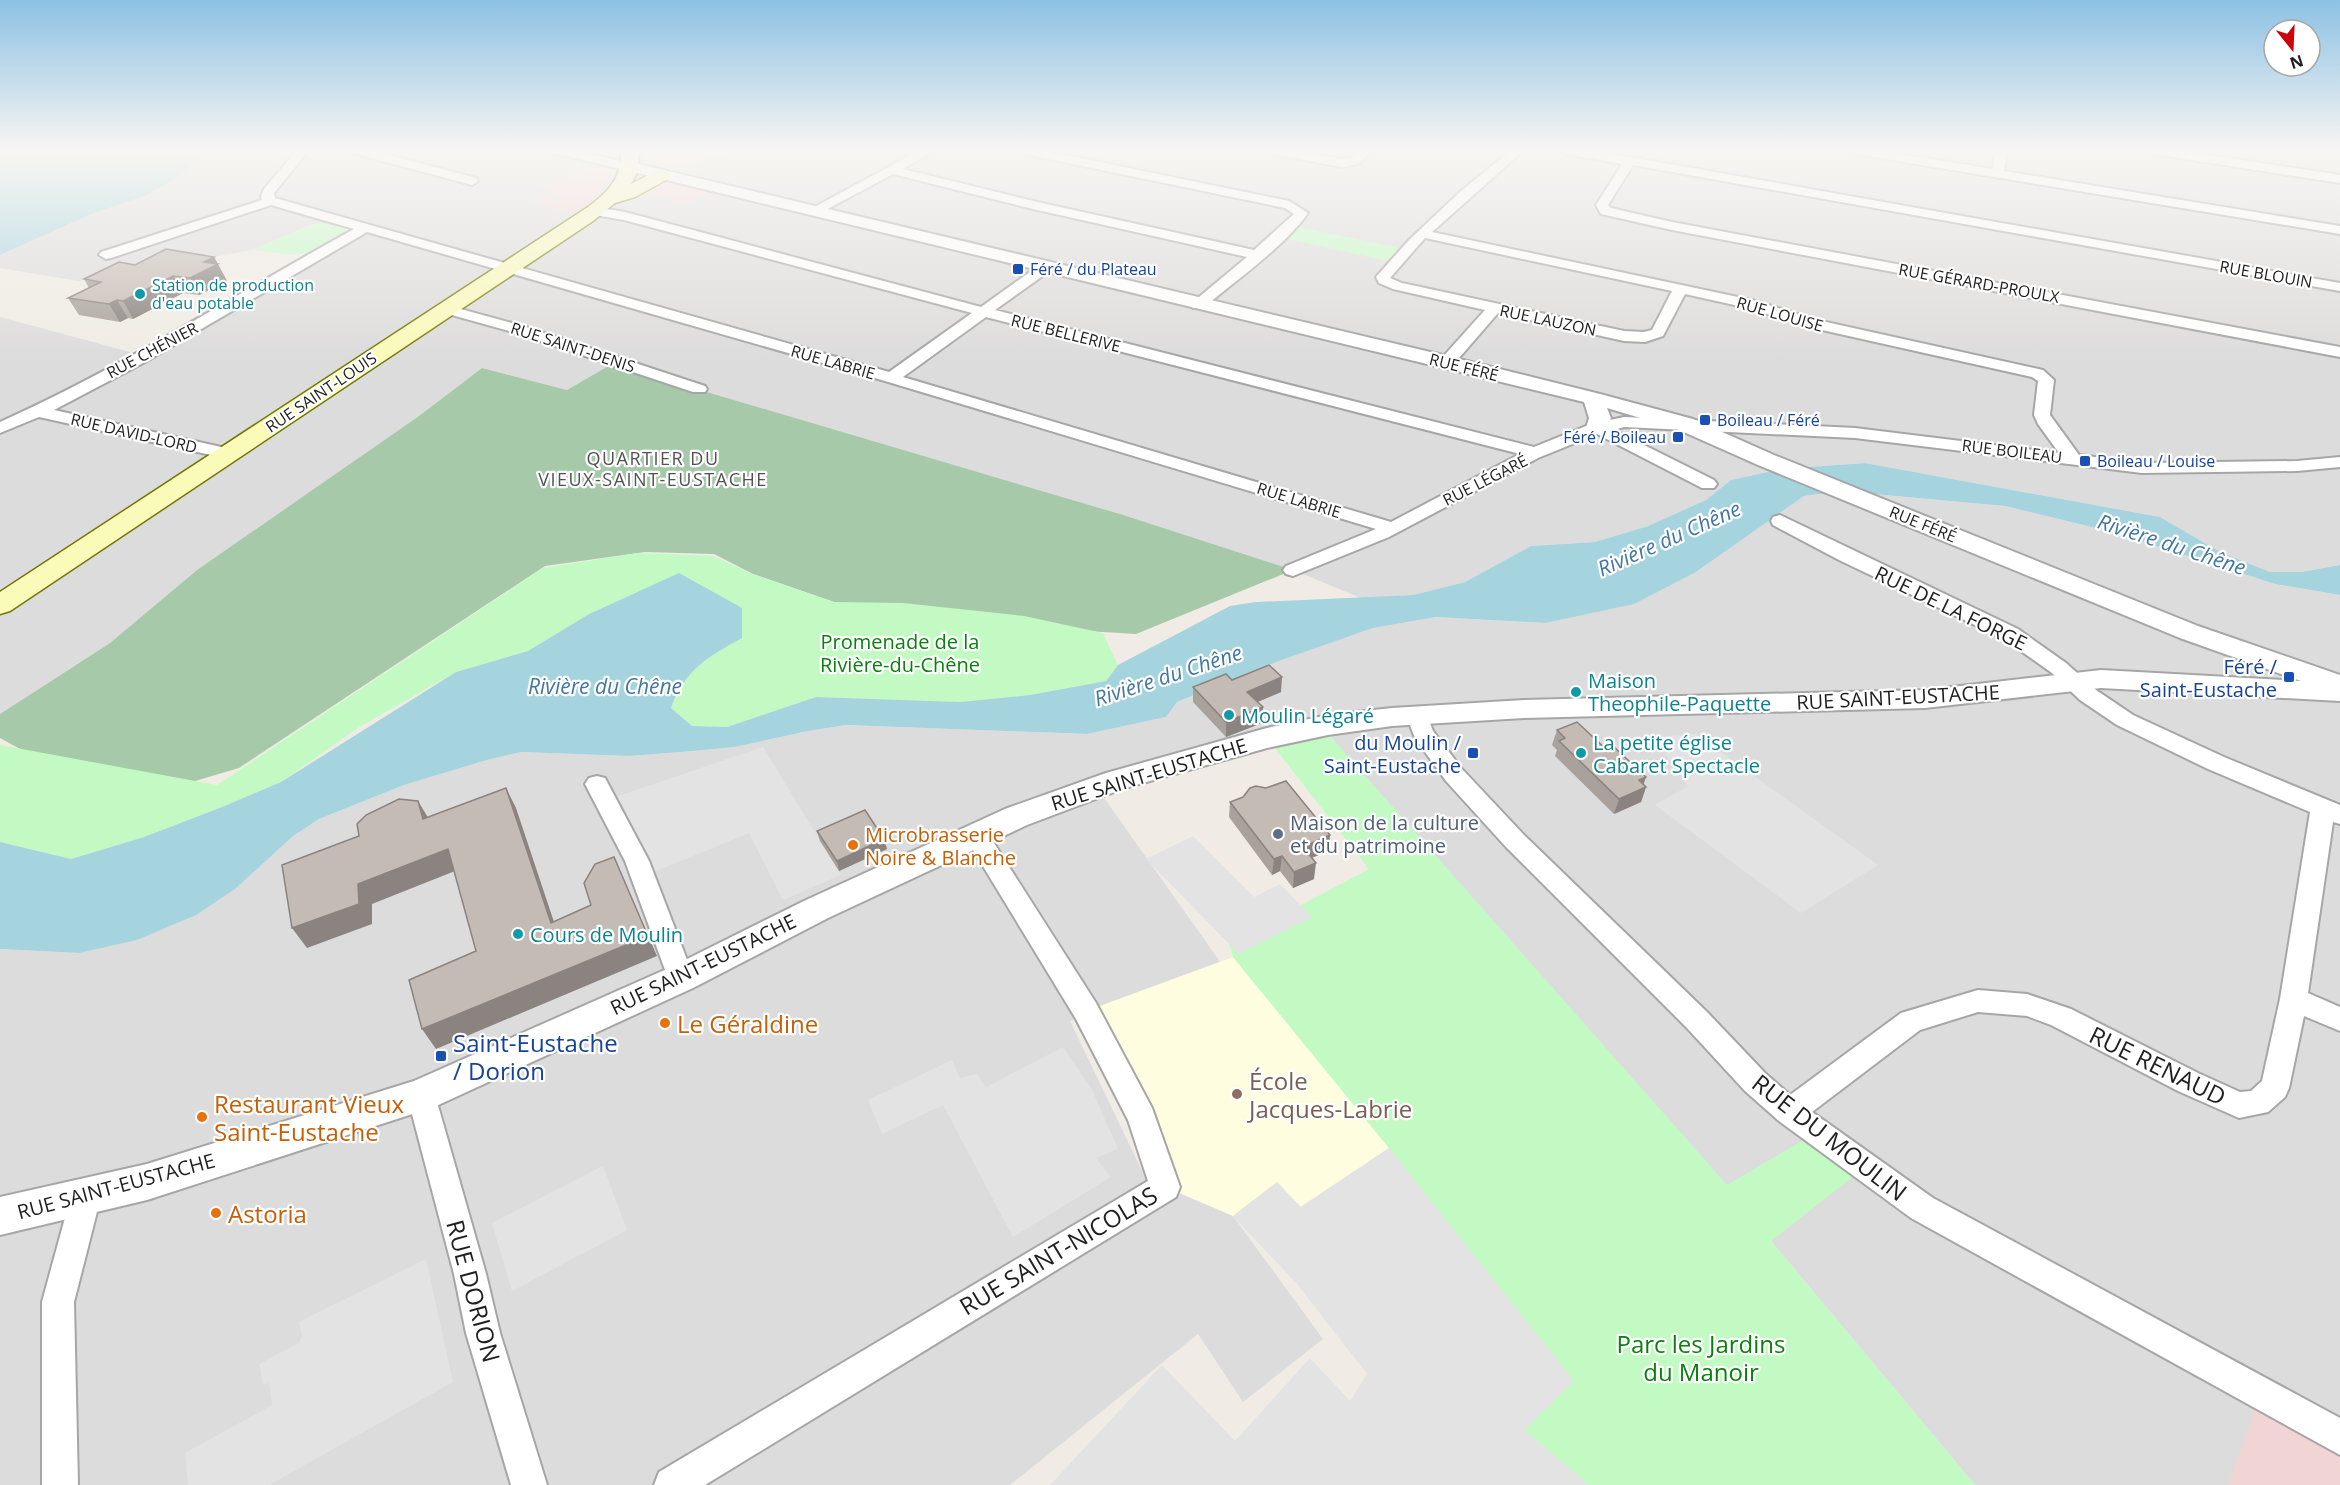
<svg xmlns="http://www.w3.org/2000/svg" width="2340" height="1485" font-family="'Open Sans',sans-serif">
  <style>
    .residential { fill: #dddcdc }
    .commercial { fill: #f1d5d5 }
    .education { fill: #fffddf }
    .cemetery { fill: #a6c9aa }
    .park { fill: #c3fac4 }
    .parking { fill: #e3e3e3 }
    .water { fill: #a6d4de }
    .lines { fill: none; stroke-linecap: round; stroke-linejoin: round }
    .minor-casing { stroke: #a6a6a6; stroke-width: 4 }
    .tertiary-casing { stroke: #a6a6a6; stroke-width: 4 }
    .secondary-casing { stroke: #727804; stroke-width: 3 }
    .minor { fill: #fff; fill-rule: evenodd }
    .tertiary { fill: #fff; fill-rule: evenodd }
    .secondary { fill: #fafab9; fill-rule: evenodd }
    .wall { fill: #a9a19c }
    .shaded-wall { fill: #8a837f }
    .building { fill: #c5bbb5; stroke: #8a837f; stroke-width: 1.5 }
    .transit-dot { fill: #1a4fb4; stroke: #fff; stroke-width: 2 }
    .culture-dot { fill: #0f9aa8; stroke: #fff; stroke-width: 2 }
    .service-dot { fill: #5c6f8a; stroke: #fff; stroke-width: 2 }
    .food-dot { fill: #e8710a; stroke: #fff; stroke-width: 2 }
    .education-dot { fill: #8d6e63; stroke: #fff; stroke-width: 2 }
    .labels { text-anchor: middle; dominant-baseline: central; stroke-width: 4.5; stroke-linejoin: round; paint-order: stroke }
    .far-transit-label { font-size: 16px; fill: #164399; stroke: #fff; text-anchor: start }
    .far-street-label { font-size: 16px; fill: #1f1f1f; stroke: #fff }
    .far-culture-label { font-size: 16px; fill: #0d838f; stroke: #fff; text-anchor: start }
    .far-quarter-label { font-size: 18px; letter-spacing: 1.5px; fill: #525252; stroke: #fff }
    .street-label { font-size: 20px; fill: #1f1f1f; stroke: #fff }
    .park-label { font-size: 20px; fill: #0b800f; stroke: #fff }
    .transit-label { font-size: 20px; fill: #164399; stroke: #fff; text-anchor: end }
    .culture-label { font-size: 20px; fill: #0d838f; stroke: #fff; text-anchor: start }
    .service-label { font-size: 20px; fill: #4e5e75; stroke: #fff; text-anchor: start }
    .food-label { font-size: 20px; fill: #c56008; stroke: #fff; text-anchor: start }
    .water-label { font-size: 21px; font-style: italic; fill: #4477a0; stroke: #fff }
    .near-food-label { font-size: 24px; fill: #c56008; stroke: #fff; text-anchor: start }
    .near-transit-label { font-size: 24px; fill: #164399; stroke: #fff; text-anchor: start }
    .near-street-label { font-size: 24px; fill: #1f1f1f; stroke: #fff }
    .near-education-label { font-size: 24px; fill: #785e54; stroke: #fff; text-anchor: start }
    .near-park-label { font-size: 24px; fill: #0b800f; stroke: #fff }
  </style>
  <rect width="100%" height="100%" fill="#f0ece5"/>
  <g class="residential">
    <path d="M206,150H2340V565L2301,572H2270L2220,552L2160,517L1865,463L1781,469L1731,480L1706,500L1648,526L1595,542L1531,546L1465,582L1413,595L1361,598L1293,570L613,364L567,390L482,368L419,416L197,570L110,643L0,714V317L145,356L362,229L327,218L252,250L79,281L0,268V255L94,213L145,196L180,176Z"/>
    <path d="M1841,491L2005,506L2112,532L2275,584L2340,595V1485H1975L1771,1241L1322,727L1102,795L1221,963L1070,1021L1144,1175L1233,1216L1323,1339L1243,1402L1198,1334L1010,1485H0V949L78,953L268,858L293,835L319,819L404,785L487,760L520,752L630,756L693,751L735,747L808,731L846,725L1087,734L1166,717L1177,702L1279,661L1373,628L1436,617L1545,623L1696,572L1804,496Z"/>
  </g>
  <g class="commercial">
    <path d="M645,150H738L701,160L677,171L649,164Z"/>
    <path d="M596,164L609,167V175L597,196L579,215L532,203L557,192L541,187Z"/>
    <path d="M662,181L687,185L712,191L683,206L671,204L676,200L642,193Z"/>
    <path d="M2265,1381L2340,1422V1485H2228Z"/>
  </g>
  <path class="education" d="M1233,957L1389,1148L1300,1207L1277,1182L1233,1216L1165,1187L1086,1011Z"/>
  <path class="cemetery" d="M612,364L1123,515L1293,570L1136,634L985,625L834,602L753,574L714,554L645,552L545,566L239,768L168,789L42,761L0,738V714L110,643L197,570L419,416L482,368L567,390Z"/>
  <g class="park">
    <path d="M321,221L345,228V231L310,253L294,255L252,250Z"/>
    <path d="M1298,227L1400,248L1388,261L1284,238Z"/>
    <path d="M638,553L713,556L750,573L834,602L903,603L1024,616L1103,633L1118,665L1106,681L1030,695L960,702L816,697L727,727L692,726L671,708C685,669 707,657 742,638L639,591L589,614L528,651L456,672L361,726L281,782L222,807L144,837L71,859L0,842V745L217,785L543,568Z"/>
    <path d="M1322,727L1727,1185L1807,1138L1864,1168L1771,1241L1975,1485H1589L1524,1430L1573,1381L1389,1148L1233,957L1229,943L1369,869L1267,738Z"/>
  </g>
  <g class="parking">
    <path d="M1696,734L1878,865L1801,913L1655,805L1688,786L1654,737Z"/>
    <path d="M763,747L841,875L783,900L749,833L642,877L612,798Z"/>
    <path d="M1193,836L1254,897L1280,884L1312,917L1239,954L1146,859Z"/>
    <path d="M1063,1047L1091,1088L1118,1149L1096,1158L1111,1177L1013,1237L943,1105L882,1134L868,1100L952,1060L960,1078L977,1074L986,1087Z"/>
    <path d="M1389,1148L1574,1381L1524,1430L1589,1485H1050L1162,1365L1235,1441L1310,1358L1350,1401L1367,1374L1297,1284L1233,1216L1277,1182L1301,1207Z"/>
    <path d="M603,1166L627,1230L512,1291L492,1223Z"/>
    <path d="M426,1259L453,1382L269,1485H188L185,1453L272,1405L269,1383L263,1385L259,1364L299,1343L302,1336L299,1322Z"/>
  </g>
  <g class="water">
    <path d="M0,150H206L180,176L145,196L94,213L0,255Z"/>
    <path d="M1865,463L2160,517L2220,552L2270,572H2301L2340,565V595L2275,584L2112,532L2005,506L1841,491L1804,496L1696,572L1634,604L1545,623L1436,617L1373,628L1279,661L1177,702L1166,717L1087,734L846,725L808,731L735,747L693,751L630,756L521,752L487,760L404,785L319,819L293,836L235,889L196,915L137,940L79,953L0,949V842L71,859L144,837L222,807L281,782L456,672L528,651L589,614L679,573L742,608V638C708,657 685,669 671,708L692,726L727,727L816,697L960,702L1030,695L1106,681L1118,665L1230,606L1256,602L1413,595L1465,582L1531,546L1595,542L1648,526L1706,500L1731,480L1781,469Z"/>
  </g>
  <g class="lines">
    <g class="minor-casing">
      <g id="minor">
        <path d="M297,150H309L274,193L275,198L889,372L972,313L624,220L589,214L588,211L594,207L625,212L981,307L1041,264H1051L1053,267L1051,270L995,310L1534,447L1591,424L1624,417L1855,428L2059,453L2038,424L2034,415L2038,381L2032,377L1813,328L1748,308L1685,294L1663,336L1645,342L1624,341L1498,313L1453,365H1441L1439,362L1441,359L1485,310L1393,289L1379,283L1376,277L1409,240L1460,192L1511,150H1524L1432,232L1752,300L1817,320L2043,370L2054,380L2050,415L2079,455L2142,463L2297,461L2340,457V467L2297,471L2142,473L1855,438L1624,427L1614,430L1714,480L1717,484L1714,488H1702L1597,434L1538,458L1389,537L1293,576L1286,574L1283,570L1286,566L1376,529L885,381L367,232L145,362L54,410L235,450L238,454L235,458L229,459L39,417L0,433V422C123,367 236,294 354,229L271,205L111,258L106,259L99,255L101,252L262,200L261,197L264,189ZM1425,238L1672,291L1652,330L1644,332L1624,331L1402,283L1390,278ZM986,317L1520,454L1391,522L903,377Z"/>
        <path d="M351,150H370L476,178L478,181L472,185L353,153Z"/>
        <path d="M551,150H572L634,164L636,167L630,171L553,153Z"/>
        <path d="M920,150H935L903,169L1033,201L1254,250L1294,214L1285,208L1025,154L1019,150H1042L1289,201L1308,213C1285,246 1235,281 1203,308H1193L1191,305L1193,302L1247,257L1033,209L893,174L818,214H808L807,211Z"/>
        <path d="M1266,150H1291L1342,159L1350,158L1360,150H1373L1358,164L1342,167L1272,154Z"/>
        <path d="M1560,150H1586L1630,157L2340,283V291L1633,165L1608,205L1611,208L1672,222L2340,347V357L1672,230L1601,214L1596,205L1622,164L1566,154Z"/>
        <path d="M1849,150H1876L1993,169L1995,150H2007L2004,171L2340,226V234L1855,154Z"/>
        <path d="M2147,150H2176L2340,175V183L2153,154Z"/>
        <path d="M446,305L523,326L705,386L707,389L705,392H693L513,332L441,312L439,309Z"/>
        <path d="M1780,515L2018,629L2066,663L2096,690L2133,715L2224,757L2340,805V824L2333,822L2308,993L2340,1007V1031L2304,1016L2289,1088L2285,1097L2268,1112L2239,1118L2178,1091L2051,1025L2027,1016L1978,1012L1920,1030L1812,1112L1933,1198L2340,1418V1455L1911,1218L1779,1121L1745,1091L1687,1028L1506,847L1446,781L1415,738L1406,715L1409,710L1417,708L1425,710L1433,731L1462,769L1524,835L1707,1012L1765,1073L1790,1095L1901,1013L1978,990L2027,994L2071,1009L2198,1073L2240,1092L2251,1091L2262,1081L2280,999L2310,812L2208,769L2117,725L2080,700L2052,673L2004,639L1839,560L1773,525L1771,521L1773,517Z"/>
        <path d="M597,776L605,778L649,861L694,978L690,986L681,989L672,986L668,978L625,861L585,784L589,778Z"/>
        <path d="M976,826L985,829L1096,1003L1152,1108L1180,1187L1176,1197L705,1485H654L659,1472L1148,1181L1128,1120L1076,1019L964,835L967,829Z"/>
        <path d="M421,1082L431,1086L435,1095L486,1274L500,1333L547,1485H511L466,1333L454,1274L407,1095L411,1086Z"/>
        <path d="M86,1181L97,1186L101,1196L74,1302L78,1485H42V1302L71,1196L75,1186Z"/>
      </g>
    </g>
    <g class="tertiary-casing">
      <path id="tertiary" d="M630,162L1447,356L1600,394L1693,419L1774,455L2198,626L2340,675V701L2101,688L1925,708L1524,718L1392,726L1328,735L1267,748L1125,788L1027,825L828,918L693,988L434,1107L147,1200L0,1235V1197L147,1164L414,1081L669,968L806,900L1005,809L1106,773L1267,728L1328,715L1392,708L1524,700L1925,690L2101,670L2301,681L2180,638L1758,465L1677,429L1607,408L1611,418L1605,433L1597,434L1589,433L1586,428L1589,418L1584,402L625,170L622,167Z"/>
    </g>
    <g class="secondary-casing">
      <path id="secondary" d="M621,150H639L638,171L631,184L656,171H668L671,175L668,179L635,197L615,203L593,221L10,611L0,614V592L588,207C608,192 623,177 621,150Z"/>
    </g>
    <use href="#minor" class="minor"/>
    <use href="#tertiary" class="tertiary"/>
    <use href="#secondary" class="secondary"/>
  </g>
  <g class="wall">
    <path d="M214,257L227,281L199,295L183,293L133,319L128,318L120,322L79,315L68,298L89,288L84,279Z"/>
    <path d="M1232,680L1281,692L1257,702L1263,707L1262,723L1226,737L1193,702V687Z"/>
    <path d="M1557,730L1646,777L1643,784L1646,787L1641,802L1614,814L1555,756L1557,750L1552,745Z"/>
    <path d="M1243,797L1330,835L1328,851L1312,858L1314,879L1293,888L1280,871L1272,875L1229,817L1230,802Z"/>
    <path d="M817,831L884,839L887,849L839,871L820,841Z"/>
  </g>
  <g class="shaded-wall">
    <path d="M214,257L227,281L199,295L190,278L204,262Z"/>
    <path d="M173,276L183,293L133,319L123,301Z"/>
    <path d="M117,300L128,318L120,322L109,304Z"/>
    <path d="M1282,677L1281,692L1246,707L1247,692Z"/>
    <path d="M1263,707L1262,723L1226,737V722Z"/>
    <path d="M1646,777L1642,789L1646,787L1641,802L1614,814L1619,799L1639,780Z"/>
    <path d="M506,788L516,808L561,943L551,923Z"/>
    <path d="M418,801L430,821L423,819Z"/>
    <path d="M1330,835L1328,851L1301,862L1303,847Z"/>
    <path d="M884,839L887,849L839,871L837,861Z"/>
    <path d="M448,849L460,869L372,904V924L307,948L292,928L358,884Z"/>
    <path d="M1282,856L1280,871L1272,875L1274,859Z"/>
    <path d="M614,857L657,956L436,1049L422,1029L648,936Z"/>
    <path d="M1316,863L1314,879L1293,888L1294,872Z"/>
  </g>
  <g class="building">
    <path d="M166,249L214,257L204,262L218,264L190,278L173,276L123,301L117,300L109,304L68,298L101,282L84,279L119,262L135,265Z"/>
    <path d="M1269,665L1282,677L1247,692L1263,707L1226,722L1193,687L1226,674L1232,680Z"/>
    <path d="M1577,722L1608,751L1615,748L1646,777L1639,780L1646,787L1619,799L1559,741L1565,738L1557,730Z"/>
    <path d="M1286,781L1330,835L1303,847L1316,863L1294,872L1282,856L1274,859L1230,802L1243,797L1250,788L1256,786L1266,788Z"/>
    <path d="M506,788L551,923L591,905L584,883L595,864L614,857L648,936L422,1029L409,980L476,951L448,849L358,884L359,904L292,928L282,865L359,836L357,824L366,815L399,799L418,801L423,819Z"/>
    <path d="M865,810L884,839L837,861L817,831Z"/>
  </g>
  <linearGradient id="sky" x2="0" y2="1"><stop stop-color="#8dc1e4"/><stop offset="0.42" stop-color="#f8f6f3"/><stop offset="1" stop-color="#f8f6f3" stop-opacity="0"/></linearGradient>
  <rect width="2340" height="358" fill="url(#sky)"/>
  <g class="transit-dot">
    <rect x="1012" y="263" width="12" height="12" rx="3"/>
    <rect x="1699" y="414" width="12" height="12" rx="3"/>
    <rect x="1672" y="431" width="12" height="12" rx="3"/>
    <rect x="2079" y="455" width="12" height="12" rx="3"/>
    <rect x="2283" y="671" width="12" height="12" rx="3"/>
    <rect x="1467" y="747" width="12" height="12" rx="3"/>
    <rect x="435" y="1050" width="12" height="12" rx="3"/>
  </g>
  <g class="culture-dot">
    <circle cx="140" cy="294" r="6"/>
    <circle cx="1576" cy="692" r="6"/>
    <circle cx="1229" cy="715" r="6"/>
    <circle cx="1581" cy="753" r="6"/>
    <circle cx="518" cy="934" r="6"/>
  </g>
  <circle class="service-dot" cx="1278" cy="834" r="6"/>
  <g class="food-dot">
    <circle cx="853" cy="845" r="6"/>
    <circle cx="665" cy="1023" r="6"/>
    <circle cx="202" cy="1117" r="6"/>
    <circle cx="216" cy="1213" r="6"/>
  </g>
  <circle class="education-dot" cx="1237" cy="1094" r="6"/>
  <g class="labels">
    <g class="far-transit-label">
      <text x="1030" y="269">Féré / du Plateau</text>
      <text x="1717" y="420">Boileau / Féré</text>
      <text x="1666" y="437" text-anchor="end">Féré / Boileau</text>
      <text x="2097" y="461">Boileau / Louise</text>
    </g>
    <g class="far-street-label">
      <text transform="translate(2266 274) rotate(10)">RUE BLOUIN</text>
      <text transform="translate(1979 283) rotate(10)">RUE GÉRARD-PROULX</text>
      <text transform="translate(1780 314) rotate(16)">RUE LOUISE</text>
      <text transform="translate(1548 320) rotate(12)">RUE LAUZON</text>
      <text transform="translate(1066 333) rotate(14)">RUE BELLERIVE</text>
      <text transform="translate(573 347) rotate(18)">RUE SAINT-DENIS</text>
      <text transform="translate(152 350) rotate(-28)">RUE CHÉNIER</text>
      <text transform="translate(833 362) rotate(16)">RUE LABRIE</text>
      <text transform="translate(1464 367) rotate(14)">RUE FÉRÉ</text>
      <text transform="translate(321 392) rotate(-34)">RUE SAINT-LOUIS</text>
      <text transform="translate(134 433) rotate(13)">RUE DAVID-LORD</text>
      <text transform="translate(2012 451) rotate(7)">RUE BOILEAU</text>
      <text transform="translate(1485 480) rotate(-27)">RUE LÉGARÉ</text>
      <text transform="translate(1299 500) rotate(17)">RUE LABRIE</text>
      <text transform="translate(1923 524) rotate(22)">RUE FÉRÉ</text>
    </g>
    <g class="far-culture-label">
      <text x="152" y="285">Station de production<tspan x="152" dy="18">d'eau potable</tspan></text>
    </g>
    <g class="far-quarter-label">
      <text x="653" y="458">QUARTIER DU<tspan x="653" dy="21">VIEUX-SAINT-EUSTACHE</tspan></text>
    </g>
    <g class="street-label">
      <text transform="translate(1951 608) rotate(26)">RUE DE LA FORGE</text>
      <text transform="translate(1898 697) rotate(-3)">RUE SAINT-EUSTACHE</text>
      <text transform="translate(1149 774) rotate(-17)">RUE SAINT-EUSTACHE</text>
      <text transform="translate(703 964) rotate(-26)">RUE SAINT-EUSTACHE</text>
      <text transform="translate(116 1186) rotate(-15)">RUE SAINT-EUSTACHE</text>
    </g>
    <g class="park-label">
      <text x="900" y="641">Promenade de la<tspan x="900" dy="23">Rivière-du-Chêne</tspan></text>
    </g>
    <g class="transit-label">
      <text x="2277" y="666">Féré /<tspan x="2277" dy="23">Saint-Eustache</tspan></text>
      <text x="1461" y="742">du Moulin /<tspan x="1461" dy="23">Saint-Eustache</tspan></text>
    </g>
    <g class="culture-label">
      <text x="1588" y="680">Maison<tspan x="1588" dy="23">Theophile-Paquette</tspan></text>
      <text x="1241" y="715">Moulin Légaré</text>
      <text x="1593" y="742">La petite église<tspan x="1593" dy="23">Cabaret Spectacle</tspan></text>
      <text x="530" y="934">Cours de Moulin</text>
    </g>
    <g class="service-label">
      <text x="1290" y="822">Maison de la culture<tspan x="1290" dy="23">et du patrimoine</tspan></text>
    </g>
    <g class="food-label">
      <text x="865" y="834">Microbrasserie<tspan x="865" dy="23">Noire &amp; Blanche</tspan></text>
    </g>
    <g class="water-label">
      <text transform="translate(1669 538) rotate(-24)">Rivière du Chêne</text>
      <text transform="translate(2172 544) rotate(18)">Rivière du Chêne</text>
      <text transform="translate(1168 675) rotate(-18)">Rivière du Chêne</text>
      <text x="605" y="686">Rivière du Chêne</text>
    </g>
    <g class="near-food-label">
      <text x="677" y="1023">Le Géraldine</text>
      <text x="214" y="1103">Restaurant Vieux<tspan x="214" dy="28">Saint-Eustache</tspan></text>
      <text x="228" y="1213">Astoria</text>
    </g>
    <g class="near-transit-label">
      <text x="453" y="1042">Saint-Eustache<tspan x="453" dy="28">/ Dorion</tspan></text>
    </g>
    <g class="near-street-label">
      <text transform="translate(2158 1065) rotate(26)">RUE RENAUD</text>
      <text transform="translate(1830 1137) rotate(38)">RUE DU MOULIN</text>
      <text transform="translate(1058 1250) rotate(-31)">RUE SAINT-NICOLAS</text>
      <text transform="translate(474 1291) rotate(75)">RUE DORION</text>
    </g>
    <g class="near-education-label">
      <text x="1249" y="1080">École<tspan x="1249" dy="28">Jacques-Labrie</tspan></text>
    </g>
    <g class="near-park-label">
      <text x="1701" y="1343">Parc les Jardins<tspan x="1701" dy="28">du Manoir</tspan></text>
    </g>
  </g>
  <g transform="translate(2292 48) rotate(162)"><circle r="28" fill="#ffffff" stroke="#a5a5a5" stroke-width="1.5"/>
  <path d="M0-4.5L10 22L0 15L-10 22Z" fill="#ce000b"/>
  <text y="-9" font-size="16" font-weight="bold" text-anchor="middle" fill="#1f1f1f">N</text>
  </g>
</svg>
